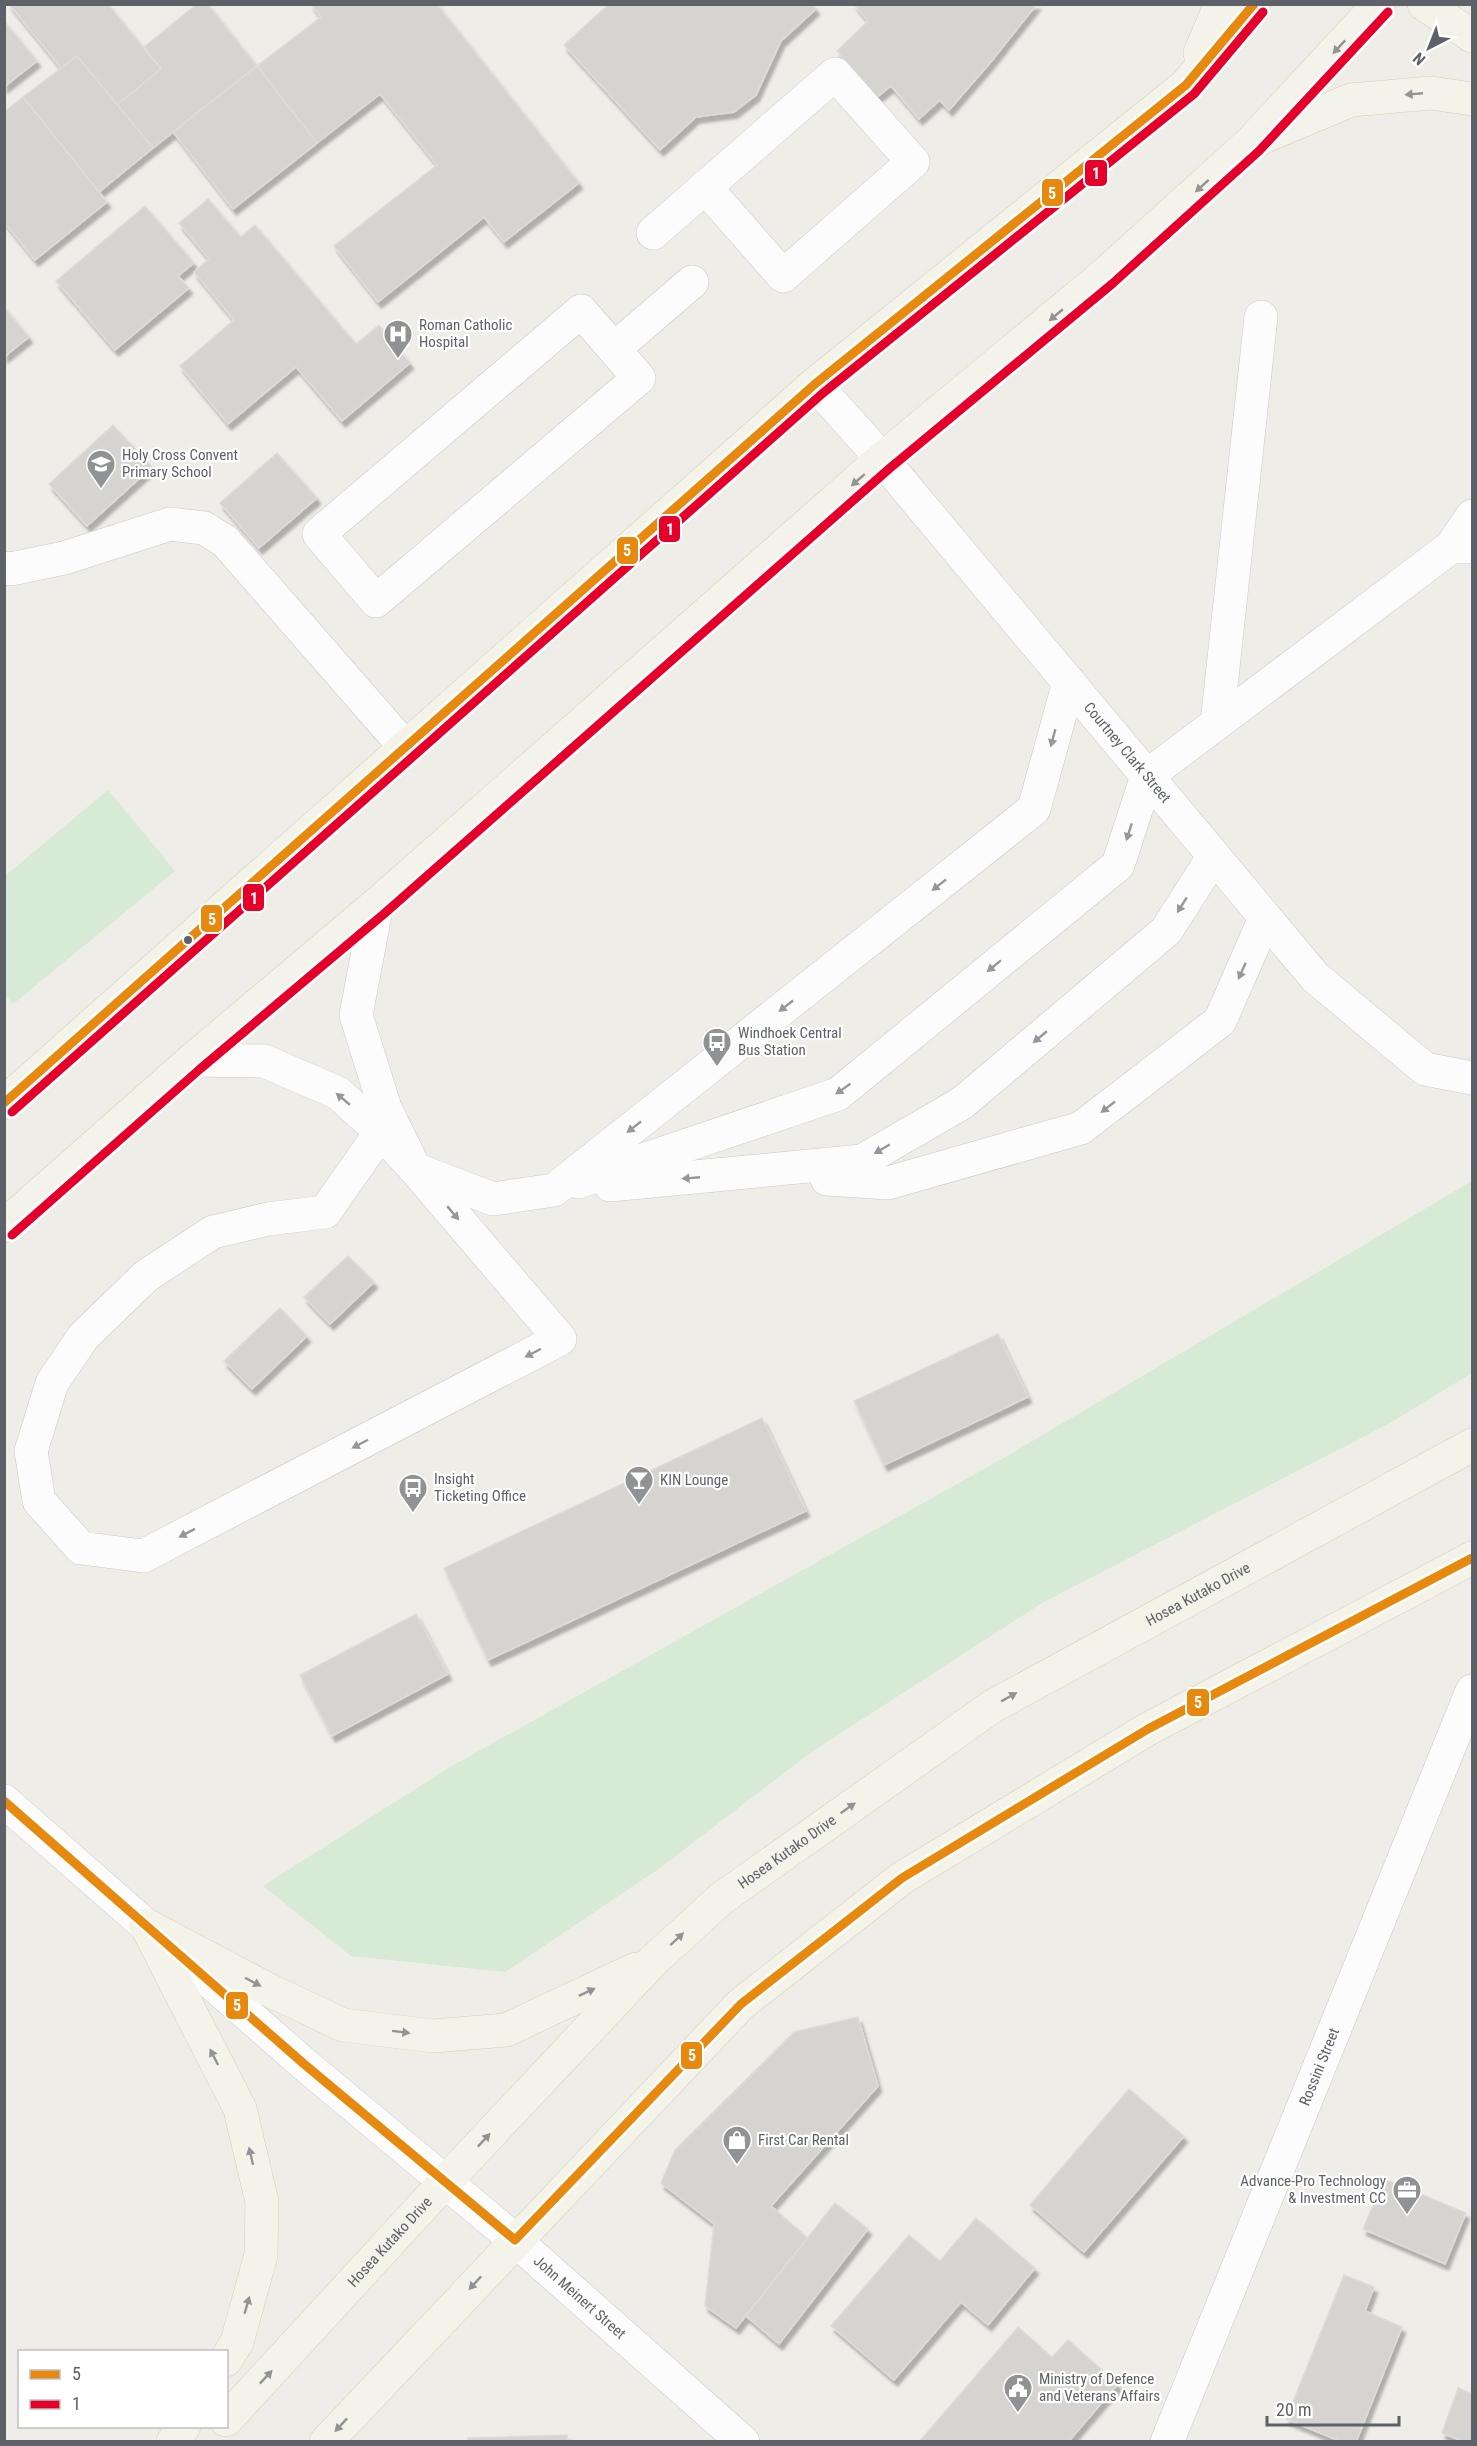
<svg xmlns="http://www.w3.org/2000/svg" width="1477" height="2446" font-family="'Roboto Condensed',sans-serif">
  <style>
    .green { fill: #d6ead6 }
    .building { fill: #d5d4d1; stroke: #dddcd8; stroke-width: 1.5; filter: url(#shadow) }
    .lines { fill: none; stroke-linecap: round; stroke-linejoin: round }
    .minor-casing { stroke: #c9c9c9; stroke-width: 34 }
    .major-casing { stroke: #d6d0b6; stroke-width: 34 }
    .minor { stroke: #fcfcfc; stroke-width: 33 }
    .major { stroke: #f3f3e9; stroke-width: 33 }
    .bus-1-casing { stroke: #fff; stroke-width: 14 }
    .bus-2-casing { stroke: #fff; stroke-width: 14 }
    .bus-1 { stroke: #e7890f; stroke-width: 9 }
    .bus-2 { stroke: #e4002b; stroke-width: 9 }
    .oneway { fill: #929494 }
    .oneway2 { fill: #95979b }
    .bus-dot { fill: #5e6167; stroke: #fff; stroke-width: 2 }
    .labels { text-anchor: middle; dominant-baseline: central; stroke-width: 4.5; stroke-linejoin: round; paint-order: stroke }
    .poi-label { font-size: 15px; fill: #5e6167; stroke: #fff; text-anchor: start }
    .street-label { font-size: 15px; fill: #5e6167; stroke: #fff }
    .line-badge { stroke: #fff; stroke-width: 2 }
    .badge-label { font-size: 16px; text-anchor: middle; font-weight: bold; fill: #fff }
  </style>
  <defs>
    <filter id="shadow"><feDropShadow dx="3.5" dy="6" stdDeviation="1.5" flood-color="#0004"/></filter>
  </defs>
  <rect width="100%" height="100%" fill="#eeede8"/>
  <g class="green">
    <path d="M108,790L175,871L13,1004L5,994V876Z"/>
    <path d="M1472,1181V1373L1390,1423L1042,1603L810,1753L660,1868L505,1972L351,1956L263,1886L450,1767L1009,1455Z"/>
  </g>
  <g class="building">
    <path d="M9,4H108L161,69L117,105L77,56L61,68Z"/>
    <path d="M197,4H208L257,66L153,148L117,105L161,69L144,47Z"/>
    <path d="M311,4H437L579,183L504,242L484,217L378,302L334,246L437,165L380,94L317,143L257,66L321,17Z"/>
    <path d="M609,4H812L816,9L781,41L756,95L734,112L696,117L660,150L564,45Z"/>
    <path d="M854,4H1037L990,63L949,110L940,100L919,119L891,86L877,97L837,51L868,21Z"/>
    <path d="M4,21L37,61L4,87Z"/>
    <path d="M77,56L153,148L99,192L23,97Z"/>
    <path d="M257,66L317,143L233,209L173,132Z"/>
    <path d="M23,97L107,202L35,260L4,222V112Z"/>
    <path d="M208,199L241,237L255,225L356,344L379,325L410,363L342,421L296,367L228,424L180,366L234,320L194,272L209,259L179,223Z"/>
    <path d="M145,206L194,263L178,276L189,288L115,350L56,281Z"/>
    <path d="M4,307L29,337L4,357Z"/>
    <path d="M113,425L152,467L87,526L49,484Z"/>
    <path d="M277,453L317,498L259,548L220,503Z"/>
    <path d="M348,1256L374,1282L330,1324L304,1297Z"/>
    <path d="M280,1308L307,1336L252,1389L224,1361Z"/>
    <path d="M998,1334L1028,1397L884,1465L854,1401Z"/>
    <path d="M762,1418L806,1511L488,1660L444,1568Z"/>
    <path d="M416,1614L448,1674L332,1736L300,1675Z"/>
    <path d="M858,2017L878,2086L771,2206L808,2238L736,2328L705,2306L714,2224L661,2183L675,2150L794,2032Z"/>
    <path d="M1129,2089L1184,2136L1084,2252L1030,2205Z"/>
    <path d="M1384,2179L1466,2213L1445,2264L1363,2229Z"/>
    <path d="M835,2203L868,2229L779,2344L746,2316Z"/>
    <path d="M976,2218L1035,2268L988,2325L961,2302L894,2380L831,2326L909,2235L940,2261Z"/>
    <path d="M1344,2275L1374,2287L1365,2311L1402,2327L1356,2442H1342L1286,2419Z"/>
    <path d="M1018,2327L1052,2357L1068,2340L1118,2384L1068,2442H919Z"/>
    <path d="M1458,2388L1472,2394V2442H1465L1442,2433Z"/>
    <path d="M567,2435V2442H468V2438Z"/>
  </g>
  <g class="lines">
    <g class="minor-casing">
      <g id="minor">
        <path d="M653,233L835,74L913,162L783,276L705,187"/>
        <path d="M581,311L639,378L376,601L319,534Z"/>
        <path d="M614,349L692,282"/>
        <path id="s1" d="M815,384L882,459L1315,977L1425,1069L1472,1078"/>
        <path d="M1451,547L1472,516"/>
        <path d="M4,568L11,569L64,558L170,524L204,528L225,541L405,747"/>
        <path d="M1217,723L1261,317"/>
        <path d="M377,904L356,1015L385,1108L415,1169L493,1199L554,1190L1034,809L1069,682"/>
        <path d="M192,1060L264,1061L338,1093L381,1132L415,1169L560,1339L143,1556L81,1548L39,1501L31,1451L52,1383L83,1337L146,1276L213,1232L268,1219L325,1212L381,1132"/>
        <path d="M827,1179L888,1183L1081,1128L1220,1021L1265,918"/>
        <path d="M578,1182L838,1094L1118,865L1147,776L1451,547H1472"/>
        <path d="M610,1185L862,1161L962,1103L1166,931L1214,856"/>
        <path id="s2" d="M4,1801L304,2064L515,2240L743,2442"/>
        <path id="s3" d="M1167,2442L1472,1691"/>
      </g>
    </g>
    <g class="major-casing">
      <g id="major">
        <path d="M1424,4L1472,36"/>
        <path d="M1200,53L1221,4"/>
        <path d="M1261,138L1351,100L1431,93L1472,99"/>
        <path d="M4,1103L815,384L1186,85L1254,4"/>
        <path d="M4,1226L192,1060L377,904L882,459L1104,275L1251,142L1379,4"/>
        <path d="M146,1925L269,1990L343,2025L433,2036L506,2030L636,1969"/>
        <path d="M146,1925L240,2109L262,2202L261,2255L237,2342L226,2360"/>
        <path id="s4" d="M226,2420L444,2183L653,1961L722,1898L993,1706L1472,1445"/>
        <path d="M173,2442L184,2426"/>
        <path d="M326,2442L741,2004L902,1878L1148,1729L1472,1558"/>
      </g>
    </g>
    <use href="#minor" class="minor"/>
    <use href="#major" class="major"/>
    <g class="bus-1-casing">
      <g id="bus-1">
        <path d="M4,1103L815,384L1186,85L1254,4"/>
        <path d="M4,1801L304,2064L515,2240L741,2004L902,1878L1148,1729L1472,1558"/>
      </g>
    </g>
    <g class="bus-2-casing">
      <g id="bus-2">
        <path d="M12,1112L823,393L1194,94L1263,12"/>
        <path d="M12,1235L200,1069L385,913L890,468L1112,284L1259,151L1388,12"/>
      </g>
    </g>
    <use href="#bus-1" class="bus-1"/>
    <use href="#bus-2" class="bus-2"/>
  </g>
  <defs><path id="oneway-solid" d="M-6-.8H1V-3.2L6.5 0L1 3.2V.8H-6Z" transform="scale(1.5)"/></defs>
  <g class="oneway">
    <use href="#oneway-solid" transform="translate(1339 47) rotate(133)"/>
    <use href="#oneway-solid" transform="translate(1414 94) rotate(175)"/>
    <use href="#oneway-solid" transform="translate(1202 186) rotate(138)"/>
    <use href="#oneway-solid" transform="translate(1056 315) rotate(140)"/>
    <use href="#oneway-solid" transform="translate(858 480) rotate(139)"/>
    <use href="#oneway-solid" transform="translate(1009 1697) rotate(-29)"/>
    <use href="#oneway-solid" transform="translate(848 1808) rotate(-35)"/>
    <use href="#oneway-solid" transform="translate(677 1939) rotate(-43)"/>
    <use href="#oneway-solid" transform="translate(253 1982) rotate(28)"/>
    <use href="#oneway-solid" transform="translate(587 1992) rotate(-25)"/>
    <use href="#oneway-solid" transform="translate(401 2032) rotate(7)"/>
    <use href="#oneway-solid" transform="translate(214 2057) rotate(-117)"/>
    <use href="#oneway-solid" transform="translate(484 2140) rotate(-47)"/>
    <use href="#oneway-solid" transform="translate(251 2156) rotate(-103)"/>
    <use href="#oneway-solid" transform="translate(475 2283) rotate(133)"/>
    <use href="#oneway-solid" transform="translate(247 2305) rotate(-74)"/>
    <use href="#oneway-solid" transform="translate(266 2377) rotate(-47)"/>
    <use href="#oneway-solid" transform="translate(341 2425) rotate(133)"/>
  </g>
  <g class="oneway2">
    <use href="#oneway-solid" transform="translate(1053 738) rotate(105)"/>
    <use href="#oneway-solid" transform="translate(1129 832) rotate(108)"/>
    <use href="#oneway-solid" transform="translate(939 885) rotate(142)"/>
    <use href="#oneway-solid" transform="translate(1182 905) rotate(122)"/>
    <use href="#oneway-solid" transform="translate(994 966) rotate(141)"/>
    <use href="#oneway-solid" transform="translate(1242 971) rotate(114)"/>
    <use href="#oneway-solid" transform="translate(786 1006) rotate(142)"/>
    <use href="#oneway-solid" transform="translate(1040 1037) rotate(140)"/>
    <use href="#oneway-solid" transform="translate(843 1089) rotate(145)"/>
    <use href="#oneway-solid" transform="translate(343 1099) rotate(-140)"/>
    <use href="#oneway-solid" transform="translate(1108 1107) rotate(142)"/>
    <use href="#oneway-solid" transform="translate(634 1127) rotate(142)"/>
    <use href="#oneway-solid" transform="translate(882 1149) rotate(150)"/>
    <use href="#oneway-solid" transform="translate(691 1178) rotate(175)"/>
    <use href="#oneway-solid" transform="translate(453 1213) rotate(50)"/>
    <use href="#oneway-solid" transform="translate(533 1353) rotate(152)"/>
    <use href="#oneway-solid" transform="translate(360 1444) rotate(152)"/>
    <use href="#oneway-solid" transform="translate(187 1533) rotate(153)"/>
  </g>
  <defs>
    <g id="hospital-pin" transform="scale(1.5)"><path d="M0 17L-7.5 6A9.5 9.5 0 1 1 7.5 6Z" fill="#909294" stroke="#fff"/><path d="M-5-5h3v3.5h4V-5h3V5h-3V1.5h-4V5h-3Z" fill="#fff"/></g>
    <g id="school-pin" transform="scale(1.5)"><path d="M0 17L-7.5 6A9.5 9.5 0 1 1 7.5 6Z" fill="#909294" stroke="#fff"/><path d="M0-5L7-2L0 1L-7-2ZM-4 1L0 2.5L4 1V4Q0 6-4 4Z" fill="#fff"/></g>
    <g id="bus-pin" transform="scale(1.5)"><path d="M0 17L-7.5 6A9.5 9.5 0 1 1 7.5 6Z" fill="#909294" stroke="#fff"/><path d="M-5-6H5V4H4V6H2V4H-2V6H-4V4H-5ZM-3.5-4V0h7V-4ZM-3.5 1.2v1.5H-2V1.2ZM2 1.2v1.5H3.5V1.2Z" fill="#fff"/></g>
    <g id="bar-pin" transform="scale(1.5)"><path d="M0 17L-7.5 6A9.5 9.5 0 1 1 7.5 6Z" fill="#909294" stroke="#fff"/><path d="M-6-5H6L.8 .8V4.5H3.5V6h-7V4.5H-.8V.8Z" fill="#fff"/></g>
    <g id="shop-pin" transform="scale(1.5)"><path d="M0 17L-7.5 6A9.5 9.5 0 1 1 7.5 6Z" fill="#909294" stroke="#fff"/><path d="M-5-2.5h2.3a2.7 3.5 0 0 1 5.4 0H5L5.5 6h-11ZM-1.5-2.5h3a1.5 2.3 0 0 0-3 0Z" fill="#fff"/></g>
    <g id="office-pin" transform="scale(1.5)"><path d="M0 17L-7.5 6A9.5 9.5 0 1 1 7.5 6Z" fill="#909294" stroke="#fff"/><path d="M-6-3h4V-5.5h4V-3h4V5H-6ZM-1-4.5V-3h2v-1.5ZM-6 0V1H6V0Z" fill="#fff"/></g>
    <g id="civic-pin" transform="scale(1.5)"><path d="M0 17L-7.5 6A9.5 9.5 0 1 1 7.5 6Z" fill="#909294" stroke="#fff"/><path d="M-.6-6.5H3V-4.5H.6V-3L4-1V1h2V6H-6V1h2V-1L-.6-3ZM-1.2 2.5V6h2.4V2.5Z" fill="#fff"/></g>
  </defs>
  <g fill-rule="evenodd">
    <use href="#hospital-pin" x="398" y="334"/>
    <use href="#school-pin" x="101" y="464"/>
    <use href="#bus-pin" x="717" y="1042"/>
    <use href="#bar-pin" x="639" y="1480"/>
    <use href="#bus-pin" x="413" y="1488"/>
    <use href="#shop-pin" x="737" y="2140"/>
    <use href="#office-pin" x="1407" y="2190"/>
    <use href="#civic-pin" x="1018" y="2388"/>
  </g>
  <circle class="bus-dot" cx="188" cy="940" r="5"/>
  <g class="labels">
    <g class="poi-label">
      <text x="419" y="325">Roman Catholic<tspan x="419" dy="17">Hospital</tspan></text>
      <text x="122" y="455">Holy Cross Convent<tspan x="122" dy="17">Primary School</tspan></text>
      <text x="738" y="1033">Windhoek Central<tspan x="738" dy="17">Bus Station</tspan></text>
      <text x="434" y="1479">Insight<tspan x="434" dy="17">Ticketing Office</tspan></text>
      <text x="660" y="1480">KIN Lounge</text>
      <text x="758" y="2140">First Car Rental</text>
      <text x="1386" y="2181" text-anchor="end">Advance-Pro Technology<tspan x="1386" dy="17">&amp; Investment CC</tspan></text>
      <text x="1039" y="2379">Ministry of Defence<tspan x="1039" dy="17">and Veterans Affairs</tspan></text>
    </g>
    <g class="street-label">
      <text stroke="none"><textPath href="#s1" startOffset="483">Courtney Clark Street</textPath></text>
      <text stroke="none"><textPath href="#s4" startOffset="1286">Hosea Kutako Drive</textPath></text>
      <text stroke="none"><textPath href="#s4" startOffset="800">Hosea Kutako Drive</textPath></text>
      <text stroke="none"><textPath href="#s3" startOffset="405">Rossini Street</textPath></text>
      <text stroke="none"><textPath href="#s4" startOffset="242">Hosea Kutako Drive</textPath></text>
      <text stroke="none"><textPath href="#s2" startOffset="760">John Meinert Street</textPath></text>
    </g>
  </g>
  <g class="line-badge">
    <rect x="1084" y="159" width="24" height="28" rx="6" fill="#e4002b"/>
    <rect x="1041" y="178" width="23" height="29" rx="6" fill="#e7890f"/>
    <rect x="658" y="515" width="23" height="28" rx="6" fill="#e4002b"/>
    <rect x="616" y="536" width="23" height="29" rx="6" fill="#e7890f"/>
    <rect x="242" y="883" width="23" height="29" rx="6" fill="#e4002b"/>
    <rect x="200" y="904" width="23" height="29" rx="6" fill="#e7890f"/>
    <rect x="1186" y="1688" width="24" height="29" rx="6" fill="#e7890f"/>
    <rect x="225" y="1991" width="24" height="29" rx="6" fill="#e7890f"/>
    <rect x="680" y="2041" width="23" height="29" rx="6" fill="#e7890f"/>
  </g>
  <g class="badge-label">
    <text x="1096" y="179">1</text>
    <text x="1052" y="199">5</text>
    <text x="670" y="535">1</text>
    <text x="627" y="556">5</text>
    <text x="254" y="904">1</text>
    <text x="212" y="925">5</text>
    <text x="1198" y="1708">5</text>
    <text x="237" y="2011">5</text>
    <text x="692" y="2061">5</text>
  </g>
  <rect width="1477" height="2446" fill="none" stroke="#5e6167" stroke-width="12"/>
  <rect x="18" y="2350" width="210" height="78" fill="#ffffff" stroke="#bfc0c2" stroke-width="1.5"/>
  <rect x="30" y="2370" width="30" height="9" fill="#e7890f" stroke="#bfc0c2" stroke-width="1.5"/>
  <text x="72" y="2380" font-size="18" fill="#5e6167">5</text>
  <rect x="30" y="2400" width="30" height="9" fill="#e4002b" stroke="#bfc0c2" stroke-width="1.5"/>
  <text x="72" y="2410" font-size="18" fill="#5e6167">1</text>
  <g transform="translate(1429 48) rotate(222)" stroke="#ffffff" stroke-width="4.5" paint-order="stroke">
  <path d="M0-4.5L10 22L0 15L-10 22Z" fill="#5e6167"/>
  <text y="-9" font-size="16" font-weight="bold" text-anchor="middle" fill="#5e6167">N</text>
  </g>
  <path d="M1267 2416v9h132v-9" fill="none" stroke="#5e6167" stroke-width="3"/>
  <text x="1276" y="2416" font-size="18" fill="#5e6167" stroke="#ffffff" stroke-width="4.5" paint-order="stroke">20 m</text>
</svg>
